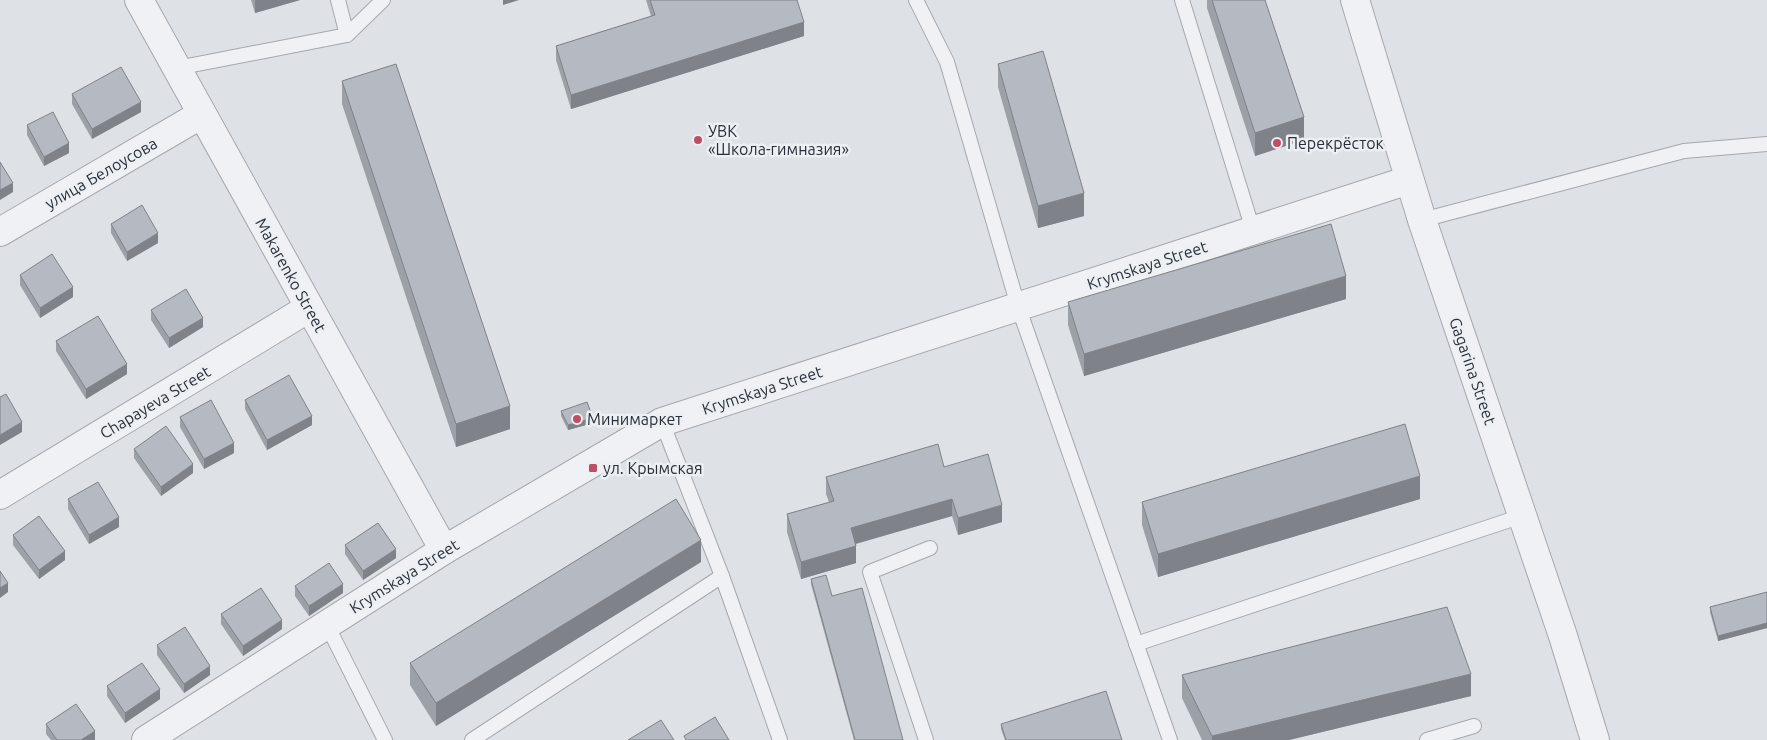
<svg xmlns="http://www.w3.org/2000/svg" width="1767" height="740" font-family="Ubuntu,sans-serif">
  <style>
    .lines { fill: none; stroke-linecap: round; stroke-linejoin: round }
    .service-casing { stroke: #a4a8ae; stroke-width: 16 }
    .minor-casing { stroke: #a4a8ae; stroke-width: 30 }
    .service { stroke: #f0f1f4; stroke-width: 14 }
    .minor { stroke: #f0f1f4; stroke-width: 28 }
    .wall { fill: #9ca0a7 }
    .shaded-wall { fill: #7f8288 }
    .building { fill: #b5bac2; stroke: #7f8288 }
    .poi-dot { fill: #be4f62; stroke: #edf0f3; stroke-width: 2 }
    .labels { text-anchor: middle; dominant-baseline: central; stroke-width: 5; stroke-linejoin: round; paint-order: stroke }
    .poi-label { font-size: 16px; fill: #292f3a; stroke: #edf0f3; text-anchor: start }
    .street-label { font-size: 16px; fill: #292f3a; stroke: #edf0f3 }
  </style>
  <rect width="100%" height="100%" fill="#dee1e5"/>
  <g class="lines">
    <g class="service-casing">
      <g id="service">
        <path d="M338,0L347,35"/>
        <path d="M916,0L947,62L1018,306L1170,740"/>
        <path d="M1182,0L1253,230"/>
        <path d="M177,68L347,35L383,0"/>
        <path d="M1422,220L1684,151L1767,144"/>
        <path d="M662,422L722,576L780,740"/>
        <path d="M327,625L385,740"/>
        <path d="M1136,644L1522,516"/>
        <path d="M472,740L722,576"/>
        <path d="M926,740L870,572L930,548"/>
        <path d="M1427,740L1474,726"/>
      </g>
    </g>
    <g class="minor-casing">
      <g id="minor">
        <path d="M139,0L444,550"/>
        <path d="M1355,0L1422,220L1563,636L1595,740"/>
        <path d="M0,232L202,114"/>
        <path d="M0,495L309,308"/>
        <path d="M146,740L444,550L662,422L1409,180"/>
      </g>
    </g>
    <use href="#service" class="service"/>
    <use href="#minor" class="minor"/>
  </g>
  <g class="wall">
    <path d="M251,0H300L255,13Z"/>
    <path d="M646,0H797L804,36L571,109L556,60V46L651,16Z"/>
    <path d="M1207,0H1265L1304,140L1255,156L1207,8Z"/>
    <path d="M998,64L1084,216L1038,228L998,87Z"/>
    <path d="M342,81L510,429L456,447L342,104Z"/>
    <path d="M72,94L141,112L92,139L72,104Z"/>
    <path d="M27,125L69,153L44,166L27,135Z"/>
    <path d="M111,224L158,243L127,261L111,233Z"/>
    <path d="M20,275L73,297L40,318L20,285Z"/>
    <path d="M1346,299L1084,376L1068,325V302Z"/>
    <path d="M151,310L203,327L169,348L151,320Z"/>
    <path d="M56,341L127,374L86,399L56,351Z"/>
    <path d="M245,400L312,425L267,450L245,409Z"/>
    <path d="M561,411L593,423L568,430L561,416Z"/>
    <path d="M180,417L234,453L204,469L180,427Z"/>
    <path d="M134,449L193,473L161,496L134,458Z"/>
    <path d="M944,467L1002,522L958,535L952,516L856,544V563L801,579L787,532V514L829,502L826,494V477Z"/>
    <path d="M68,499L119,527L89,544L68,509Z"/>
    <path d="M1420,499L1158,577L1142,525V502Z"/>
    <path d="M13,535L65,560L39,579L13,545Z"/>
    <path d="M345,545L396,558L363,580L345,554Z"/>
    <path d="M701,562L436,726L410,685V663Z"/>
    <path d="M811,579L832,596L903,740H854L811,584Z"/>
    <path d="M295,586L343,593L309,616L295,596Z"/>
    <path d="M1767,592V628L1718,641L1710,612V607Z"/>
    <path d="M221,614L282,629L243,656L221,624Z"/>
    <path d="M157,645L210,675L184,693L157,655Z"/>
    <path d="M1182,675L1471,696L1289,740H1202L1182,698Z"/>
    <path d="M107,686L160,699L125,723L107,696Z"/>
    <path d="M46,724L95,740H51L46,734Z"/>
    <path d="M1001,724L1122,740H1005L1001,729Z"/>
  </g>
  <g class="shaded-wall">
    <path d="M255,0H300L255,13Z"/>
    <path d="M503,0H519L503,5Z"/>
    <path d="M804,22V36L571,109V95Z"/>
    <path d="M141,102V112L92,139V129Z"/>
    <path d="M1304,117V140L1255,156V133Z"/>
    <path d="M69,143V153L44,166V157Z"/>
    <path d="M13,183V192L0,200V190Z"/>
    <path d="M1084,193V216L1038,228V206Z"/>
    <path d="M158,233V243L127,261V252Z"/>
    <path d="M1346,276V299L1084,376V354Z"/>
    <path d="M73,287V297L40,318V308Z"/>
    <path d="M203,318V327L169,348V338Z"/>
    <path d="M127,364V374L86,399V389Z"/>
    <path d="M510,406V429L456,447V424Z"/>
    <path d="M312,416V425L267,450V440Z"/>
    <path d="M593,418V423L568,430V425Z"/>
    <path d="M22,422V432L0,445V435Z"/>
    <path d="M234,443V453L204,469V459Z"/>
    <path d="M193,464V473L161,496V487Z"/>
    <path d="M1420,476V499L1158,577V554Z"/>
    <path d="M952,499V516L851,545V528Z"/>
    <path d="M1002,505V522L958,535V518Z"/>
    <path d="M119,517V527L89,544V535Z"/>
    <path d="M701,540V562L436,726V703Z"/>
    <path d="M856,546V563L801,579V562Z"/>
    <path d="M396,549V558L363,580V571Z"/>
    <path d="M65,551V560L39,579V570Z"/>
    <path d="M8,583V592L0,598V588Z"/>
    <path d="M343,584V593L309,616V606Z"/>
    <path d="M282,620V629L243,656V646Z"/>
    <path d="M1767,623V628L1718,641V636Z"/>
    <path d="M210,666V675L184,693V684Z"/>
    <path d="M1471,674V696L1289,740H1212V736Z"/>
    <path d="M160,689V699L125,723V713Z"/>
    <path d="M95,731V740H81Z"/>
  </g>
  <g class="building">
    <path d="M650,0H797L804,22L571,95L556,46L655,15Z"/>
    <path d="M1212,0H1265L1304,117L1255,133Z"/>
    <path d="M1043,51L1084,193L1038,206L998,64Z"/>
    <path d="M396,64L510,406L456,424L342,81Z"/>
    <path d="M121,67L141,102L92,129L72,94Z"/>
    <path d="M53,112L69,143L44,157L27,125Z"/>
    <path d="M0,162L13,183L0,190Z"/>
    <path d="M142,205L158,233L127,252L111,224Z"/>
    <path d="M1331,224L1346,276L1084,354L1068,302Z"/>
    <path d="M52,254L73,287L40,308L20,275Z"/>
    <path d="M186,289L203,318L169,338L151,310Z"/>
    <path d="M98,316L127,364L86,389L56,341Z"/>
    <path d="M289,375L312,416L267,440L245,400Z"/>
    <path d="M6,394L22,422L0,435V397Z"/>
    <path d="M211,400L234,443L204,459L180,417Z"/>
    <path d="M587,402L593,418L568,425L561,411Z"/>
    <path d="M1405,424L1420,476L1158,554L1142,502Z"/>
    <path d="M166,426L193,464L161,487L134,449Z"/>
    <path d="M938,444L944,467L988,454L1002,505L958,518L952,499L851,528L856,546L801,562L787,514L834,501L826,477Z"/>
    <path d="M98,482L119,517L89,535L68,499Z"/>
    <path d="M676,499L701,540L436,703L410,663Z"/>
    <path d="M39,516L65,551L39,570L13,535Z"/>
    <path d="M378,523L396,549L363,571L345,545Z"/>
    <path d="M329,563L343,584L309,606L295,586Z"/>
    <path d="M0,571L8,583L0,588Z"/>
    <path d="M826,575L832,596L862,588L903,740H855L811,579Z"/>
    <path d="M261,588L282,620L243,646L221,614Z"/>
    <path d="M1767,592V623L1718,636L1710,607Z"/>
    <path d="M1447,607L1471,674L1212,736L1182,675Z"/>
    <path d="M185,627L210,666L184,684L157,645Z"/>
    <path d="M142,663L160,689L125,713L107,686Z"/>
    <path d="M1106,691L1122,740H1006L1001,724Z"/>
    <path d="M76,704L95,731L81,740H57L46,724Z"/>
    <path d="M715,717L729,740H686L684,736Z"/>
    <path d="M661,720L674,740H628Z"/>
  </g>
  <g class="poi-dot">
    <circle cx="698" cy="140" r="5"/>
    <circle cx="1277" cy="143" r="5"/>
    <circle cx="577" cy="419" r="5"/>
    <rect x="588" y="463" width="10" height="10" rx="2.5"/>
  </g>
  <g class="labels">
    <g class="poi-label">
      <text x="708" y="131">УВК<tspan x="708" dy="18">«Школа-гимназия»</tspan></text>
      <text x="1287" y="143">Перекрёсток</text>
      <text x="587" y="419">Минимаркет</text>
      <text x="603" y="468">ул. Крымская</text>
    </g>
    <g class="street-label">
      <text transform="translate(101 173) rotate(-30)">улица Белоусова</text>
      <text transform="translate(1147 265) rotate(-18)">Krymskaya Street</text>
      <text transform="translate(291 275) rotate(61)">Makarenko Street</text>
      <text transform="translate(1473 371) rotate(71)">Gagarina Street</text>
      <text transform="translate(762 390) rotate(-18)">Krymskaya Street</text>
      <text transform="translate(155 402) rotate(-31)">Chapayeva Street</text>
      <text transform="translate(404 576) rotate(-32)">Krymskaya Street</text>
    </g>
  </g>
</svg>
